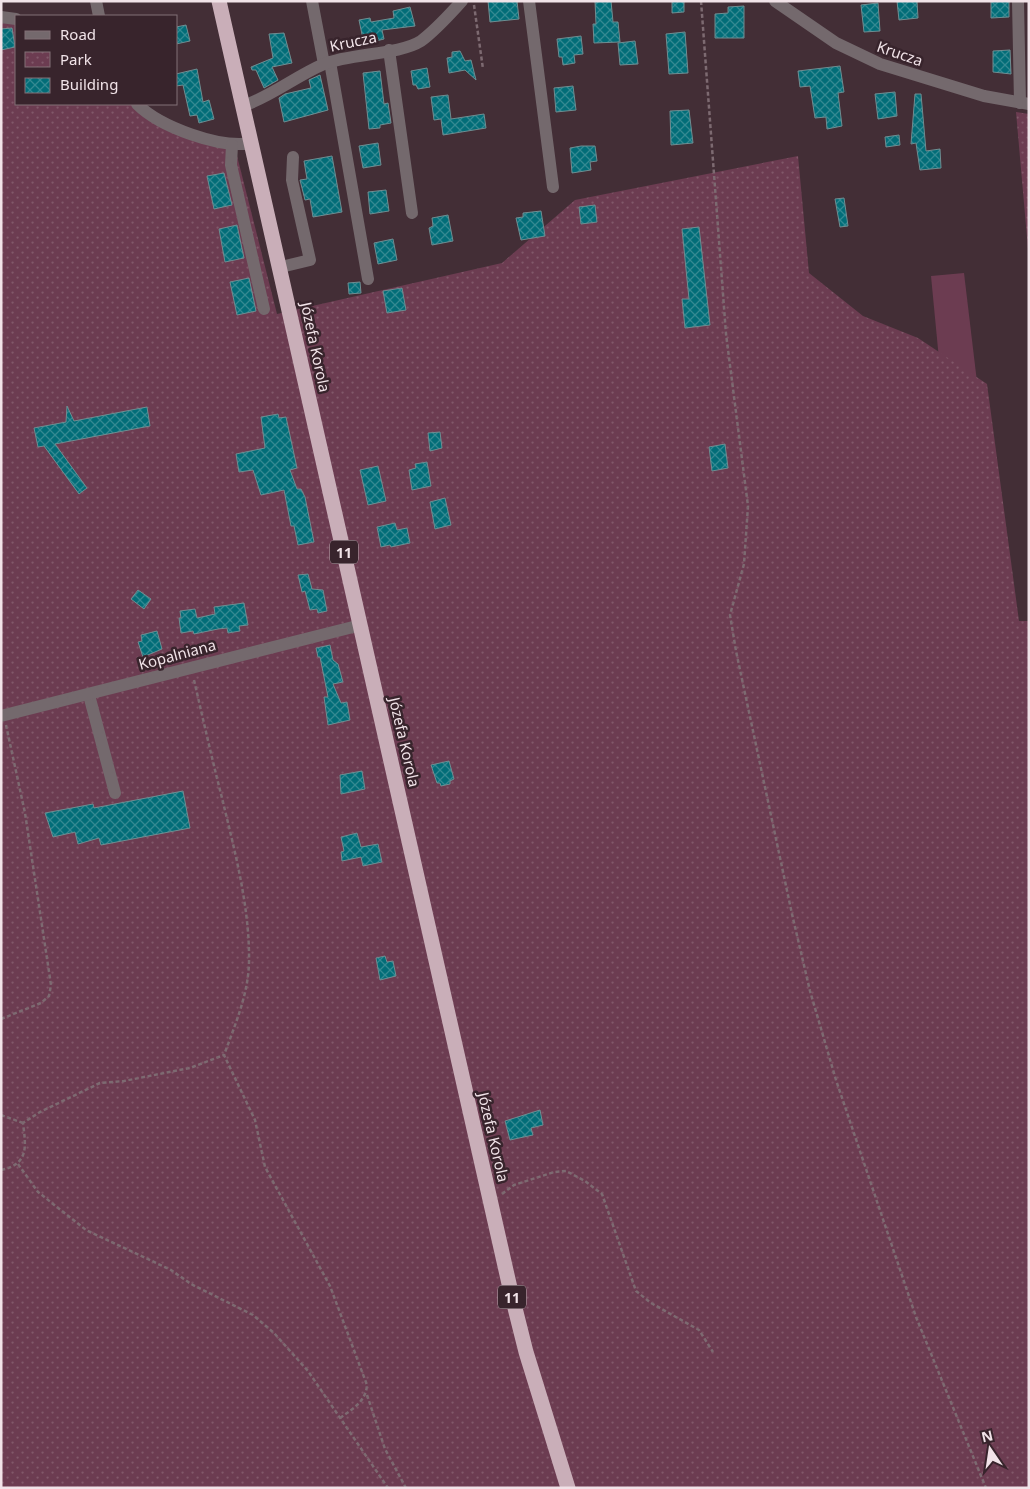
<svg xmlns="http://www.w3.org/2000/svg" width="1030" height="1489" font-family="'Noto Sans',sans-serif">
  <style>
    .grass { fill: #6c3c51 }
    .park { fill: url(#park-dots) }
    .building { fill: url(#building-cross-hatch); stroke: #6f8d91 }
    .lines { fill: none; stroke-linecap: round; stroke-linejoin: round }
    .path { stroke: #7d6a71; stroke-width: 2.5; stroke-dasharray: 4 2.5; stroke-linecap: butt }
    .minor { stroke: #74696d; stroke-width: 12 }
    .highway { stroke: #c9aeb8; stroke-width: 15 }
    .labels { text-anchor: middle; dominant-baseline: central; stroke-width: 5; stroke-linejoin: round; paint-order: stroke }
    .shield { fill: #38242c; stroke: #baaab0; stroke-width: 1 }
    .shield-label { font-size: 14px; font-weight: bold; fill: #f1e3e8 }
    .street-label { font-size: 15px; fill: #f1e3e8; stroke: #38242c }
  </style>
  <defs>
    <pattern id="park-dots" width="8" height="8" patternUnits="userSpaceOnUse" patternTransform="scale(1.25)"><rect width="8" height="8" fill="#6c3c51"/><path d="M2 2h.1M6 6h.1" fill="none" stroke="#81586a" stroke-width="1.8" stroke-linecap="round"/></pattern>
    <pattern id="building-cross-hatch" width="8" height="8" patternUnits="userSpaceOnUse" patternTransform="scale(1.25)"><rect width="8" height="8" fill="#026d78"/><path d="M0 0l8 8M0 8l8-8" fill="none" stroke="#348992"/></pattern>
  </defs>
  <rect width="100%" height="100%" fill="#432e36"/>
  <path class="grass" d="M964,273L998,558L957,547L931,276Z"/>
  <g class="park">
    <path d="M1,20L16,23V104H142L176,128L234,144L277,314L502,263L575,200L798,156L809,273L863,316L918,338L987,384L1019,621H1029V1488H1Z"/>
    <path d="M1016,112L1029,114V260Z"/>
  </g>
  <g class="building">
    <path d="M488,1H517L519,19L490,22Z"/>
    <path d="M595,1H611L613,22H618L620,42L594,43L593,24H596Z"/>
    <path d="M672,1H684V12L672,13Z"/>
    <path d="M897,1H917L918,18L899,20Z"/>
    <path d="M991,1H1009V17L991,18Z"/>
    <path d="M878,3L880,31L864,32L861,5Z"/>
    <path d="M744,6V38H715V14L728,13V7Z"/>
    <path d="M410,7L415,26L382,30L384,39L364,44L359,20L370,18L371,22L394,18L393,11Z"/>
    <path d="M186,25L190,41L176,44V27Z"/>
    <path d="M12,28L15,47L1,50V29Z"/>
    <path d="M685,32L688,73L669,74L666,34Z"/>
    <path d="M284,33L292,63L272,67L278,80L264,88L256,70H252L251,67L273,58L269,34Z"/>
    <path d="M581,36L583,54L574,55L575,63L563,65L562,57H559L557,39Z"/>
    <path d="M635,41L638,64L620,65L618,43Z"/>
    <path d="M1010,50L1011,74L993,72V51Z"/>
    <path d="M460,51L465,61L471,60L476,80L465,70L449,73L447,58L452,57V52Z"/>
    <path d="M840,66L844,92L838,93L842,126L827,129L826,117L815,118L810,86L800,87L798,71Z"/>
    <path d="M427,68L430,87L418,89L416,85H413L411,71Z"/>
    <path d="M197,69L203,102L209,100L214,119L199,123L197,115L190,116L183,85L176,86V74Z"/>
    <path d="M380,71L384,104L388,103L391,123L380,125V128L369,129L363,73Z"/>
    <path d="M320,75L328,110L284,122L279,98L285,94L311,88L309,80Z"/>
    <path d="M573,86L576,110L556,112L554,88Z"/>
    <path d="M895,92L897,116L878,119L875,94Z"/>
    <path d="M915,94H921L926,151L940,149L941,168L920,170L916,143L911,144Z"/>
    <path d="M448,95L451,119L484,114L486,128L443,135L441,119L434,120L431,97Z"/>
    <path d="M689,110L693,143L671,145L670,111Z"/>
    <path d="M899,135L900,145L886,147L885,137Z"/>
    <path d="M378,143L381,165L363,168L359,146Z"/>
    <path d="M581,146H595L597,161L590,162L591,170L572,173L570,148Z"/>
    <path d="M332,156L342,212L313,217L310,199L305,200L300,180L307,179L304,161Z"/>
    <path d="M224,173L232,205L214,209L207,176Z"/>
    <path d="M386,190L389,211L370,214L368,192Z"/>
    <path d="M844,198L848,226L840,227L835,199Z"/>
    <path d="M595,205L597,222L581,224L579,207Z"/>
    <path d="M541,211L545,236L521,240L516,218L523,217V213Z"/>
    <path d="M448,215L453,241L432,245L429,228L433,226L432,218Z"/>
    <path d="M237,225L244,258L225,262L219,229Z"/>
    <path d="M699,227L710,325L685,328L682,299H689L682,229Z"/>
    <path d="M393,239L397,260L378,264L374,243Z"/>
    <path d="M249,278L256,311L237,315L230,282Z"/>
    <path d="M360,282L361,293L349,294L348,283Z"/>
    <path d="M402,288L406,310L387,313L383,291Z"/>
    <path d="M67,406L74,421L147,407L150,426L55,444L87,488L79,494L44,446L38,447L34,428L66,422Z"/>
    <path d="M278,414L279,418L286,417L297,468L290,470L297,489H301L305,497L314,542L298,545L294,526H291L284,490L261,495L253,470L239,472L236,454L265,448L261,417Z"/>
    <path d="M440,432L442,448L430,451L428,433Z"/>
    <path d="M725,444L728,468L712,471L709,447Z"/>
    <path d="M427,462L431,486L412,490L409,470L416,468L415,464Z"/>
    <path d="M378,466L386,501L368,505L360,470Z"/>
    <path d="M445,498L451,525L435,529L430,502Z"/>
    <path d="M395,523L397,530L407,528L410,543L391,547L390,545L381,547L377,527Z"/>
    <path d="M308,574L312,589L323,590L327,611L318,613L317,609L310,610L305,591L302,592L298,575Z"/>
    <path d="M138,590L151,599L144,609L131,599Z"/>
    <path d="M244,603L248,625L239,626L240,631L228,633L227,628L218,629L194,634L193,631L181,633L179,618H181L180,611L195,609L197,618L215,614L214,607Z"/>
    <path d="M157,631L162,649L143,657L138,642L142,641L141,635Z"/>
    <path d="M330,645L333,660L338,664L343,682L333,684L341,703L347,702L350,720L328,725L324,697H328L320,657H318L316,648Z"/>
    <path d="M449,761L454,779L450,781V784L441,786L440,783H437L431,765Z"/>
    <path d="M362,771L365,789L341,794L340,775Z"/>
    <path d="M183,791L190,828L101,845L99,838L78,844L75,832L53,837L45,813L93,804L94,808Z"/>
    <path d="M357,833L361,847L378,844L382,862L363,866L361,857L342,861L341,852L344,851L341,837Z"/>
    <path d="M385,956L387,962L393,961L396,976L380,980L376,958Z"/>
    <path d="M540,1110L543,1125L531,1128L533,1135L510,1140L505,1121Z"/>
  </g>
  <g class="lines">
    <g class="path">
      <path d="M701,1L726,334L748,506L744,564L730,615L736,651L792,914L810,991L836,1080L916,1317L986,1488"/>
      <path d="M474,5L483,69"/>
      <path d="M194,680C203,719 212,759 222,798C235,852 250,908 249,963C248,995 235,1025 224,1055L255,1120L265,1167L330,1286L367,1385C366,1401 353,1409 340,1418"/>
      <path d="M1,1019L41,1003L49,996L51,985L25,813L6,725"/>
      <path d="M1,1115L23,1123"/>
      <path d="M18,1164L38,1192L86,1230L171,1270L191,1284L253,1315L274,1333L308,1371L388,1488"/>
      <path d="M1,1170C29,1164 26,1147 23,1123L40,1112L100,1083L124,1081L190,1068L224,1055"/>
      <path d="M502,1194L514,1185L554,1172L566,1171L585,1181L602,1194L636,1291L651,1303L699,1330L713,1352"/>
      <path d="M367,1395L385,1449L406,1488"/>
    </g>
    <g class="minor">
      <path d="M96,1L99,16"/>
      <path d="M312,1L324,64"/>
      <path d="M529,1L553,187"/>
      <path d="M775,1L836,43L880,64L984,96L1029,104"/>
      <path d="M1018,1L1020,103"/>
      <path d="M1,17L16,19"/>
      <path d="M389,50L412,213"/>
      <path d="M330,62L368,279"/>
      <path d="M137,104C160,127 220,149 252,143"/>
      <path d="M243,106C272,96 296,76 324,64C351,53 399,55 421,41C436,30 449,15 462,1"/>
      <path d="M232,145L231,165L264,309"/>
      <path d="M281,267L310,260L292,180L293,157"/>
      <path d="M89,695L115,793"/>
      <path d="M1,716L361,625"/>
    </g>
    <path class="highway" d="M219,1L510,1288L526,1352L568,1488"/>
  </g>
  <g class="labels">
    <g class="shield">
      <rect x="330" y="540.5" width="28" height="23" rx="4"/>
      <rect x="498" y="1285.5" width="28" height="23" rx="4"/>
    </g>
    <g class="shield-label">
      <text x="344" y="552">11</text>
      <text x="512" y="1297">11</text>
    </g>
    <g class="street-label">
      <text transform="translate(353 41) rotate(-12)">Krucza</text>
      <text transform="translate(900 53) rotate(19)">Krucza</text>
      <text transform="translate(316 347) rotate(78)">Józefa Korola</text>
      <text transform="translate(177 654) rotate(-15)">Kopalniana</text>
      <text transform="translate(405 742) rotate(77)">Józefa Korola</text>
      <text transform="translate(494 1137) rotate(77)">Józefa Korola</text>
    </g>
  </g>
  <rect width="1030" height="1489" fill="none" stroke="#f1e3e8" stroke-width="5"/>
  <rect x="15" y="15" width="162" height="90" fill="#38242c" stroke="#827077"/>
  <rect x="25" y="31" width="25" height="8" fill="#74696d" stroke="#827077"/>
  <text x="60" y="40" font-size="15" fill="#f1e3e8">Road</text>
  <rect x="25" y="52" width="25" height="15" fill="url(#park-dots)" stroke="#827077"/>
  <text x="60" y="65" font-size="15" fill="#f1e3e8">Park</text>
  <rect x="25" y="78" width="25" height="15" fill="url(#building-cross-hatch)" stroke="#827077"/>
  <text x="60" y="90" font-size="15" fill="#f1e3e8">Building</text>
  <g transform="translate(990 1449) rotate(347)" stroke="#38242c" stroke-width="4" paint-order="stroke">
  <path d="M0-4L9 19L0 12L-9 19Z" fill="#f1e3e8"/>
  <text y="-8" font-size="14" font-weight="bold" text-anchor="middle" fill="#f1e3e8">N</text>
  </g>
</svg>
